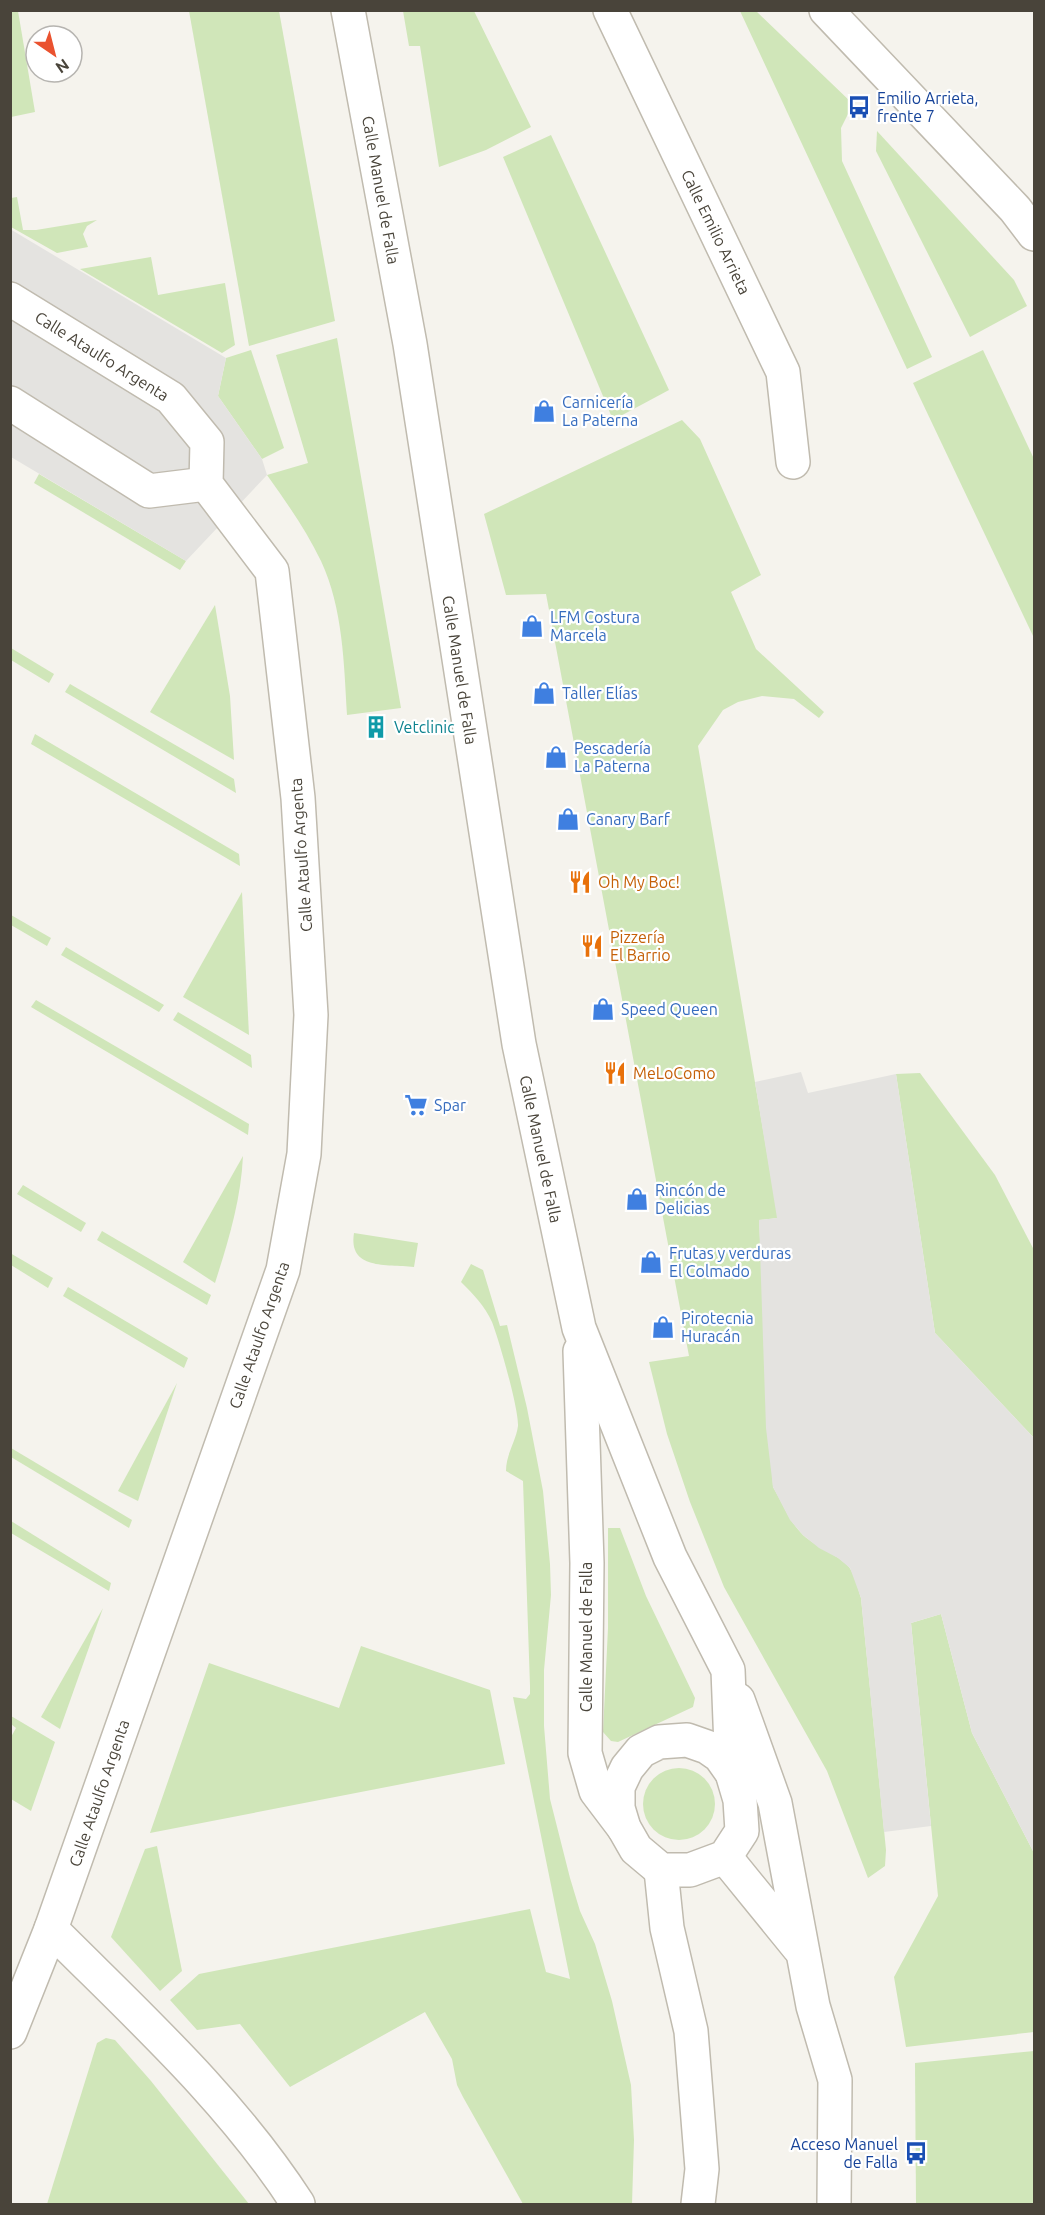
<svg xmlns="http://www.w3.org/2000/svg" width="1045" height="2215" font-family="Ubuntu,sans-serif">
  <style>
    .green { fill: #d0e6b9 }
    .parking { fill: #e4e3e0 }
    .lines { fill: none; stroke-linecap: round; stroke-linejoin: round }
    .minor-casing { stroke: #c0bbaf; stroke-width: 36 }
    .minor { stroke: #fff; stroke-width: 33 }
    .labels { text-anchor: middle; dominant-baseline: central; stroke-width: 4.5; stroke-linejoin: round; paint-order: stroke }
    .transit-label { font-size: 16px; fill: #164399; stroke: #fff; text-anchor: start }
    .street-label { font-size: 16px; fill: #49443a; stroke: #fff }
    .shop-label { font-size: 16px; fill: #366cbe; stroke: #fff; text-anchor: start }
    .culture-label { font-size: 16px; fill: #0d838f; stroke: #fff; text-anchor: start }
    .food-label { font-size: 16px; fill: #c56008; stroke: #fff; text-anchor: start }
  </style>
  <rect width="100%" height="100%" fill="#f5f3ed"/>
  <g class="green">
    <path d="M11,10L18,11L35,112L11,117Z"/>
    <path d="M189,11H279L335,321L249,346Z"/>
    <path d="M403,11H474L531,127L486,150L439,167L420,46H409Z"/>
    <path d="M740,11H756L853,104L841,128L842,161L932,357L907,369Z"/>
    <path d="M877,131L1014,280L1027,306L970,337L876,151Z"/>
    <path d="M551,135L669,390L613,420L503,157Z"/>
    <path d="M17,197L23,230H36L97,220L87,226L83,234L88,247L57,253L11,227V198Z"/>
    <path d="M151,257L158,295L225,283L235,345L222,353L80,269Z"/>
    <path d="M337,338L401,708L347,715C344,664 343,608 321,561C306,530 287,503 267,475L308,463L276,355Z"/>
    <path d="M251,350L284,448L262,459L218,396L226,358Z"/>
    <path d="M983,350L1034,459V638L913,383Z"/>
    <path d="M682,420L700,439L761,575L731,592L756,649L824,712L819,718L794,699L762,696L738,702L723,710L698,746L778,1218L759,1220L773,1487C783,1504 789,1521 803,1535C816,1547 840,1556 849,1567C855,1575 858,1589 861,1598L886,1850L885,1866L868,1878L827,1771L724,1587L690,1502L667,1434L649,1362L689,1356L546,594L506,595L484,514Z"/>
    <path d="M39,474L186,561L180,570L34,483Z"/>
    <path d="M215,605L230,696L234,760L150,712Z"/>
    <path d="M11,648L54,674L49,683L11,660Z"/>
    <path d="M70,684L234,779L236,793L65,692Z"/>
    <path d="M35,734L239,854L240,866L31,744Z"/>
    <path d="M242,892L249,1035L183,997Z"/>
    <path d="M11,915L51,938L47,946L11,925Z"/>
    <path d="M66,947L164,1005L159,1012L61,955Z"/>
    <path d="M36,1000L249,1124L248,1135L31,1007Z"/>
    <path d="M178,1012L251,1055L252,1068L173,1020Z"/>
    <path d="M920,1073L995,1175L1034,1250V1438L935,1333L896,1074Z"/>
    <path d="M243,1156C241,1200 228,1242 215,1283L183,1262Z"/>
    <path d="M23,1185L86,1223L81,1232L17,1194Z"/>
    <path d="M102,1231L211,1295L207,1305L97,1240Z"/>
    <path d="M354,1233L418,1243L414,1267C386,1264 348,1270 354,1233Z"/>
    <path d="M10,1253L53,1278L48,1288L11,1265Z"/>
    <path d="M471,1264L483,1270L500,1326L507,1325L527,1408L543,1491L550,1564L551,1595L544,1670V1726L550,1799L570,1878L580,1911L595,1944L612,2001L631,2085L634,2140L632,2204H523L463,2097L457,2085L452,2059L425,2012L290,2087L240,2024L197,2030L170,2000L199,1974L530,1909L546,1972L570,1979L513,1697L526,1699L530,1694V1686L523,1481L506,1471C506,1454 516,1441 518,1426C519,1409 499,1340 492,1322C485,1306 473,1294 461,1282Z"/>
    <path d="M68,1287L188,1358L184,1368L63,1296Z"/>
    <path d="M177,1383L138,1501L118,1491Z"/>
    <path d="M11,1448L132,1520L129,1528L11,1457Z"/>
    <path d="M11,1521L111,1583L109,1591L11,1533Z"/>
    <path d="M608,1528H620L646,1596L695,1698L693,1707L618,1742L611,1741L603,1732L608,1628Z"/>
    <path d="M103,1608L60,1729L41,1717Z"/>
    <path d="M941,1614L972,1733L1034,1853V2032L906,2047L894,1977L938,1896L911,1623Z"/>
    <path d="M361,1646L490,1690L505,1764L150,1833L209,1663L339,1708Z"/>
    <path d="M11,1716L55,1742L31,1811L11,1799V1737L16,1728L11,1724Z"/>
    <circle cx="679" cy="1804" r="36"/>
    <path d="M157,1846L182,1971L160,1991L111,1937L145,1849Z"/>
    <path d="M106,2038L115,2040L151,2081L249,2204H47L97,2043Z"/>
    <path d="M1034,2051V2204H916L915,2063Z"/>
  </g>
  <g class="parking">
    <path d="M10,229L226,358L218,396L262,459L267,475L186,561L11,457Z"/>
    <path d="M801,1072L808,1093L896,1074L935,1333L1034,1438V1853L972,1733L941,1614L911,1623L931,1826L884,1832L861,1598L850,1568L838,1558L819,1548L803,1535L790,1520L773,1487L766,1428L759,1220L777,1218L755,1082Z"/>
  </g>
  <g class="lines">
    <g class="minor-casing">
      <g id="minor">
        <path d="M348,10L410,344L519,1044L579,1328L670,1557L728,1670L732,1773"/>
        <path d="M610,10L783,372L793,462"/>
        <path d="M826,10L1015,209L1034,234"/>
        <path d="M10,299L171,398L207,442L206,484L272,571L298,798L311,1015L304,1154L283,1270L51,1929L10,2032"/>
        <path d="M10,403L149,491L206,484"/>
        <path d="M580,1351L587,1563L585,1753L596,1791L624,1828"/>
        <path d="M738,1700L775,1803L813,2006L835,2080L834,2204"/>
        <path d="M687,1740L707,1747L720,1756L732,1773L740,1800L742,1831L725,1857L690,1870H661L636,1849L624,1828L618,1808V1787L627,1768L641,1751L659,1742Z"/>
        <path d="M725,1857L799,1948"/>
        <path d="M661,1870L667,1928L691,2031L702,2169L698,2204"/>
        <path d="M51,1929C138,2016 231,2100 298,2204"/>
      </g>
    </g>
    <use href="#minor" class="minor"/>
  </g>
  <defs>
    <g id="bus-bare" transform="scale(1.8)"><path d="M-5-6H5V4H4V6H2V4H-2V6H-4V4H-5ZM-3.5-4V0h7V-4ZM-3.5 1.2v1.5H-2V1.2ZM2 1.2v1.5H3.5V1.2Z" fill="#1a4fb4" stroke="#fff" stroke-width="2.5" paint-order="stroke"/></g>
    <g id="shop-bare" transform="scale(1.8)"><path d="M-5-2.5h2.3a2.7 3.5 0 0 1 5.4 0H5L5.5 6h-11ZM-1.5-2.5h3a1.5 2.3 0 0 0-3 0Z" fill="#3f7fe0" stroke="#fff" stroke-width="2.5" paint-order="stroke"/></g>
    <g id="building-bare" transform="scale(1.8)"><path d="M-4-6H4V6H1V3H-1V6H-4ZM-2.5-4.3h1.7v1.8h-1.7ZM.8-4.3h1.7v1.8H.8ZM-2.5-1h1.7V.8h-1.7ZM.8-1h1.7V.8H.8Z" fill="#0f9aa8" stroke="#fff" stroke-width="2.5" paint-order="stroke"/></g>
    <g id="restaurant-bare" transform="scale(1.8)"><path d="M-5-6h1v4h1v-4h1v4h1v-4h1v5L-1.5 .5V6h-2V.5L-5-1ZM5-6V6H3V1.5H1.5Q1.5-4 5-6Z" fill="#e8710a" stroke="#fff" stroke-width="2.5" paint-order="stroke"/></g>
    <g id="supermarket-bare" transform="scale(1.8)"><path d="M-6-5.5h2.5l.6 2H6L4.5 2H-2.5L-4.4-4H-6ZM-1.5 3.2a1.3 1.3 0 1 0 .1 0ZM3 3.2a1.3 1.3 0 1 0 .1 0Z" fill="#3f7fe0" stroke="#fff" stroke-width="2.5" paint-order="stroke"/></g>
  </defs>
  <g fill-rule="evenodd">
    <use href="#bus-bare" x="859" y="107"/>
    <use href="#shop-bare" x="544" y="411"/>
    <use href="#shop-bare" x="532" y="626"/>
    <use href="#shop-bare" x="544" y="693"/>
    <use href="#building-bare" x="376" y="727"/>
    <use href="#shop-bare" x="556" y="757"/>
    <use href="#shop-bare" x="568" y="819"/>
    <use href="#restaurant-bare" x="580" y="882"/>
    <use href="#restaurant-bare" x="592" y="946"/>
    <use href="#shop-bare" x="603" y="1009"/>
    <use href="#restaurant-bare" x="615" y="1073"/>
    <use href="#supermarket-bare" x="416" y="1105"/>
    <use href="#shop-bare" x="637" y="1199"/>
    <use href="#shop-bare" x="651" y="1262"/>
    <use href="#shop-bare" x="663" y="1327"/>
    <use href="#bus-bare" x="916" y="2153"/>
  </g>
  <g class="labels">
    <g class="transit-label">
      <text x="877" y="98">Emilio Arrieta,<tspan x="877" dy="18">frente 7</tspan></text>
      <text x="898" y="2144" text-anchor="end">Acceso Manuel<tspan x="898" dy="18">de Falla</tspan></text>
    </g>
    <g class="street-label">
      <text transform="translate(381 190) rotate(80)">Calle Manuel de Falla</text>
      <text transform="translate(716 232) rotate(64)">Calle Emilio Arrieta</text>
      <text transform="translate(102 356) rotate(32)">Calle Ataulfo Argenta</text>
      <text transform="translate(460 670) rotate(81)">Calle Manuel de Falla</text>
      <text transform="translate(301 855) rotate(-94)">Calle Ataulfo Argenta</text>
      <text transform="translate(541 1149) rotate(78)">Calle Manuel de Falla</text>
      <text transform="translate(259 1335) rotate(-71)">Calle Ataulfo Argenta</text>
      <text transform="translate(586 1637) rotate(-90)">Calle Manuel de Falla</text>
      <text transform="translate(99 1793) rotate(-71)">Calle Ataulfo Argenta</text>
    </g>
    <g class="shop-label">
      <text x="562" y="402">Carnicería<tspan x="562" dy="18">La Paterna</tspan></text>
      <text x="550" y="617">LFM Costura<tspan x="550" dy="18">Marcela</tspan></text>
      <text x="562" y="693">Taller Elías</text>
      <text x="574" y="748">Pescadería<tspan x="574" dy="18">La Paterna</tspan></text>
      <text x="586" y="819">Canary Barf</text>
      <text x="621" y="1009">Speed Queen</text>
      <text x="434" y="1105">Spar</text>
      <text x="655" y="1190">Rincón de<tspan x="655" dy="18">Delicias</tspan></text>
      <text x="669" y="1253">Frutas y verduras<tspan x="669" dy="18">El Colmado</tspan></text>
      <text x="681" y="1318">Pirotecnia<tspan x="681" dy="18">Huracán</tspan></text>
    </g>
    <g class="culture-label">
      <text x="394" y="727">Vetclinic</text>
    </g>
    <g class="food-label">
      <text x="598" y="882">Oh My Boc!</text>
      <text x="610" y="937">Pizzería<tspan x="610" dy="18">El Barrio</tspan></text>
      <text x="633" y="1073">MeLoComo</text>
    </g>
  </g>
  <rect width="1045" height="2215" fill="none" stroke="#49443a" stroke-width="24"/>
  <g transform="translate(54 54) rotate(145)"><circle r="28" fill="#ffffff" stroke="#b6b4b0" stroke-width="1.5"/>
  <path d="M0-4.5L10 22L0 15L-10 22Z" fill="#ea522f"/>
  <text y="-9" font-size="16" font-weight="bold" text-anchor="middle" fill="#49443a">N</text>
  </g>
</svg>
